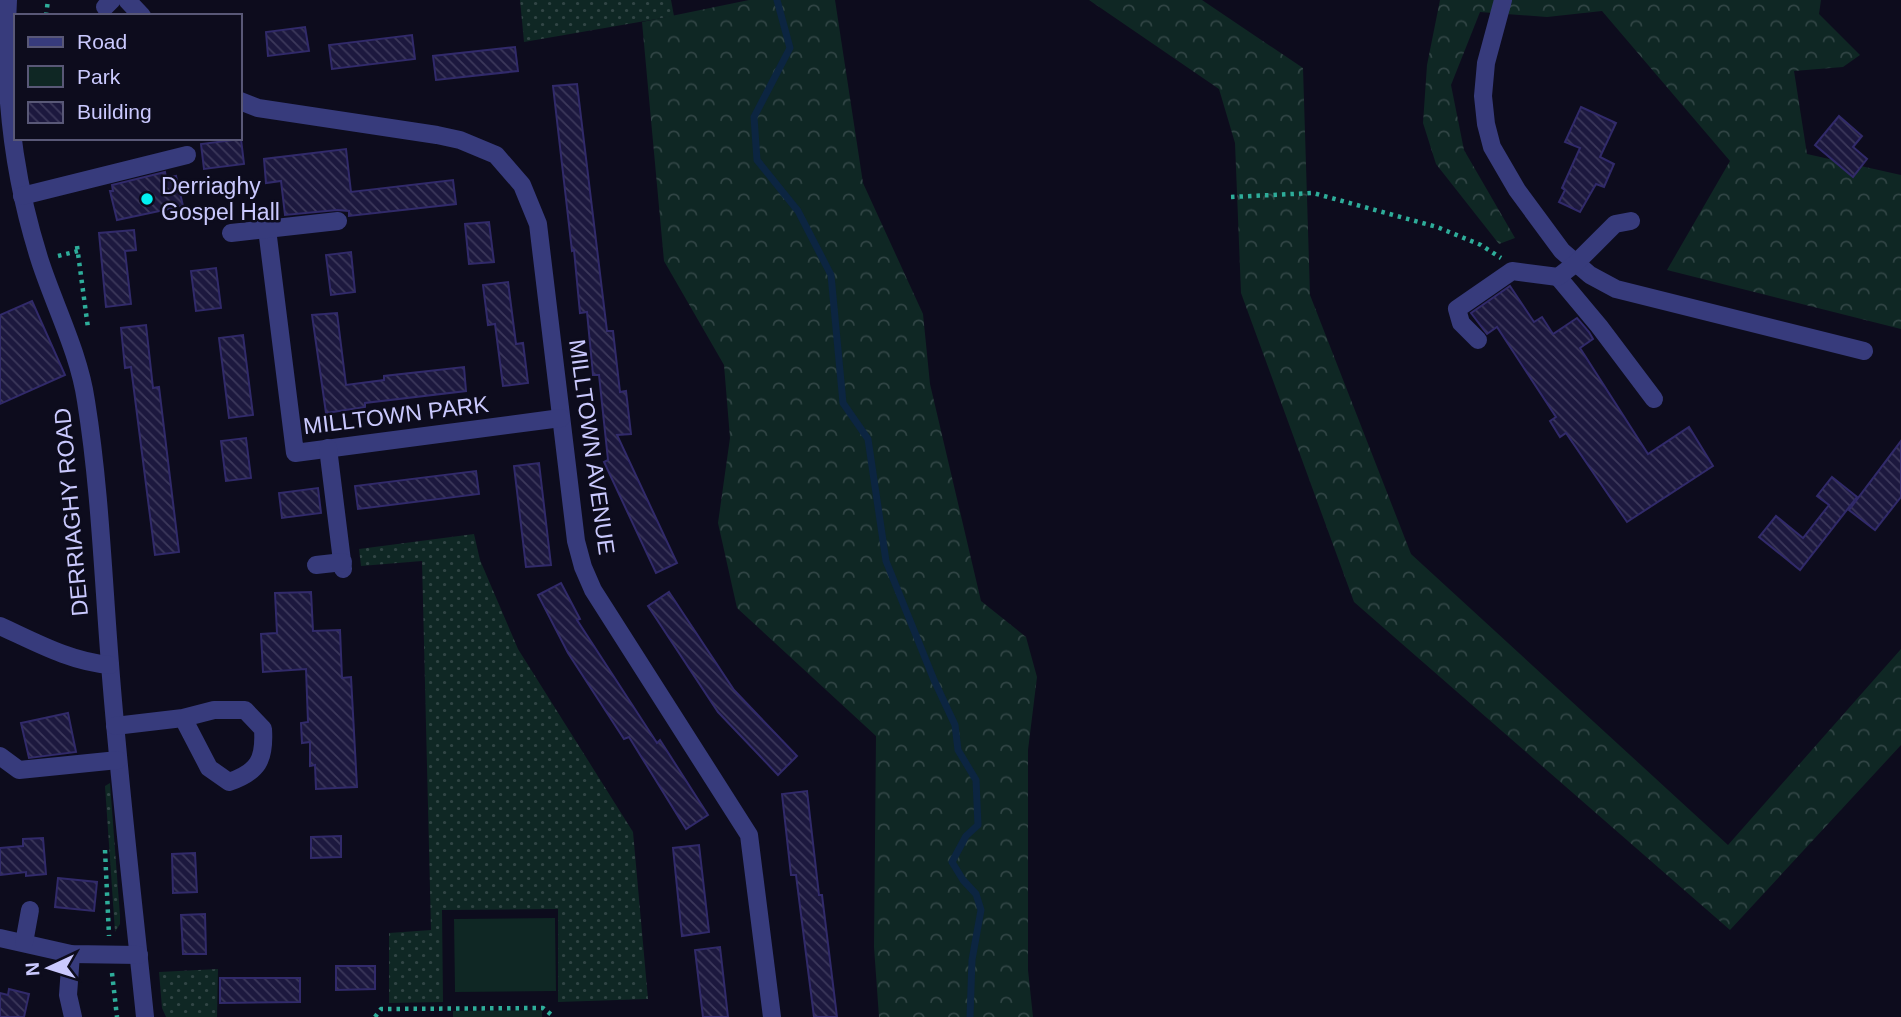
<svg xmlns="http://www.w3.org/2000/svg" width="1901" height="1017" font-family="Helvetica,sans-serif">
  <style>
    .grass { fill: url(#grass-dots) }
    .forest { fill: url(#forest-crowns) }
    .park { fill: #0f2724 }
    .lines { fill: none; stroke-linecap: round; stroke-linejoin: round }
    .stream { stroke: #0c2541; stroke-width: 7 }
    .building { fill: url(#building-back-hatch); stroke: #312a6a; stroke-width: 2 }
    .path { stroke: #2ead9a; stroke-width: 4.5; stroke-dasharray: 3.5 5; stroke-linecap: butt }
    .minor { stroke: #373b7c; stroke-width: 18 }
    .poi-dot { fill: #02f0f1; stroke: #0d0c1d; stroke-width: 2.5 }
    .labels { text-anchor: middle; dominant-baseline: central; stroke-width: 5; stroke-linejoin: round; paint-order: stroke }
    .poi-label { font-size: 23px; fill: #cac9fe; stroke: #0d0c1d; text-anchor: start }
    .street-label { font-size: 23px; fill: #cac9fe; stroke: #0d0c1d }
  </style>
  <defs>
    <pattern id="grass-dots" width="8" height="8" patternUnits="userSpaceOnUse" patternTransform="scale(1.75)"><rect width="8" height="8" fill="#0f2724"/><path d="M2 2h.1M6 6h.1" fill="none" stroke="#314545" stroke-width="1.8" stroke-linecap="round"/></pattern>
    <pattern id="forest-crowns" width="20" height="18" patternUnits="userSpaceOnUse" patternTransform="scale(1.75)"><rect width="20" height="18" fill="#0f2724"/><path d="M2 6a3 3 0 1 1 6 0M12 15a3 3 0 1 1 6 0" fill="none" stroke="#314545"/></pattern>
    <pattern id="building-back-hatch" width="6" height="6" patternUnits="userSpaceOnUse" patternTransform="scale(1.75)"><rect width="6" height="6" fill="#1c183e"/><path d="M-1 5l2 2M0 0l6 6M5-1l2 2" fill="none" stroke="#3c385b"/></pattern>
  </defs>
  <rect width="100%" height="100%" fill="#0d0c1d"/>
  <g class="grass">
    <path d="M520,0H671L674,16L524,42Z"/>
    <path d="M474,534L480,560L518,649L633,832L648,999L558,1002V909L442,910L443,1002L389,1003V933L431,930L422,561L361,566L359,549Z"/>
    <path d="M110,783L120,916V924L115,932L105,786Z"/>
    <path d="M218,969L217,1017H166L162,1008L159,972Z"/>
  </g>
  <g class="forest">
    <path d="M749,0H835L863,183L923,314L930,384L981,601L1026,637L1037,677L1028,750V970L1033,1017H879L874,947L876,736L737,608L718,523L730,438L724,365L664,261L642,22Z"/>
    <path d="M1089,0H1202L1303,68L1310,295L1411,554L1728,845L1901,649V745L1730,930L1354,602L1241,293L1235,143L1219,89Z"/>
    <path d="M1440,0H1821L1819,14L1860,55L1843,67L1794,71L1807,154L1901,175V329L1667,270L1730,161L1602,11L1547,17L1480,12L1451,85L1464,150L1515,238L1499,244L1436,164L1423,123L1427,65Z"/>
  </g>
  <g class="park">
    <path d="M555,918L556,991L455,992L454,919Z"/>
    <path d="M542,1010V1017H453V1011Z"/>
  </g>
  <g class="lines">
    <path class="stream" d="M777,0L790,48L754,117L757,160L798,211L831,275L843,403L868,439L886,561L934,680L955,725L958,750L976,780L978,825L966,836L952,862L963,880L976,894L981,910L972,960L970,1017"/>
  </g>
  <g class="building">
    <path d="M305,27L309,51L268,56L266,32Z"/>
    <path d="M412,35L415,59L332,69L329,45Z"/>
    <path d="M515,47L518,71L436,80L433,56Z"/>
    <path d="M577,84L607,331H613L620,392L626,391L631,434L617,435L677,563L656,573L604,462L608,460L599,375H593L587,312L580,313L574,250L572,251L553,86Z"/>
    <path d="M1581,107L1616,123L1600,157L1614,164L1604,187L1596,184L1580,212L1559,202L1565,190L1562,188L1580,148L1565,142Z"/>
    <path d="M1839,116L1862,136L1853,147L1867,159L1853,177L1815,145Z"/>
    <path d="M241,139L244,164L204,169L201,144Z"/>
    <path d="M346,149L351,192L453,180L456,204L349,216V211L337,210L285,215L281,181L266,183L264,159Z"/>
    <path d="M165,172L166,178L176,176L183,206L117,220L110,191H113L112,185Z"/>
    <path d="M489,222L494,262L469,264L465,224Z"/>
    <path d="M134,230L136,250L125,251L131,304L106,307L99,233Z"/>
    <path d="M351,252L355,292L331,295L326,255Z"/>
    <path d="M216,268L221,308L196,311L191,271Z"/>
    <path d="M508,282L516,344L523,343L528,383L503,386L495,324L488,325L483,285Z"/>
    <path d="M1510,286L1534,322L1542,317L1553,334L1577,318L1589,332L1593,339L1580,348L1648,454L1689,427L1713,466L1627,522L1566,433L1560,437L1550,421L1556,417L1497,327L1487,334L1471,313Z"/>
    <path d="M32,301L65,375L0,404V315Z"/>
    <path d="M337,313L346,385L384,380V376L464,367L466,391L365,403V407L326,413L312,315Z"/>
    <path d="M146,325L153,388L159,387L179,552L155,555L131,367L125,368L121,328Z"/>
    <path d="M243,335L253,415L229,418L219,338Z"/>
    <path d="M246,438L251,478L226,481L221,441Z"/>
    <path d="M1901,441V497L1875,530L1849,510Z"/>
    <path d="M539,463L551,565L526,567L514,466Z"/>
    <path d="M476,471L479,494L358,509L355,486Z"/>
    <path d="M1832,477L1857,497L1800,570L1759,537L1776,516L1803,538L1829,505L1817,496Z"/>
    <path d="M318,488L321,513L282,518L279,493Z"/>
    <path d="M561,583L580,619L577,620L657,743L660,740L708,815L686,829L629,737L624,739L568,653L538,595Z"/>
    <path d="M311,592L313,631L340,630L342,678L351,677L357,787L316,789L315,765L310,766V742L302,743L301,723L308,722L306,669L263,672L261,634L277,633L275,593Z"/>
    <path d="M669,592L734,690L797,756L778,775L718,712L648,606Z"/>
    <path d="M68,713L76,752L29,758L21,723Z"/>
    <path d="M807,791L819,895H822L837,1017H814L796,875H791L782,794Z"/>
    <path d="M341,836V857L311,858V837Z"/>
    <path d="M43,838L46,874L26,876V872L0,875V848L23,846V839Z"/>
    <path d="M699,845L709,932L682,936L673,848Z"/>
    <path d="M195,853L197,892L173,893L172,854Z"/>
    <path d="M58,878L97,882L94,911L55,907Z"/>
    <path d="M205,914L206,954H183L181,915Z"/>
    <path d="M720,947L728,1017H703L695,950Z"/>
    <path d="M336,966H375V989L336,990Z"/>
    <path d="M220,978H300V1002L220,1003Z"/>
    <path d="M9,989L29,994L24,1017H0V993L8,995Z"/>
  </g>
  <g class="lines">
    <g class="path">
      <path d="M46,16L48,0"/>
      <path d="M1231,197L1313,193L1437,227L1481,245L1501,258"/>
      <path d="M77,246L88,328"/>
      <path d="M58,256L78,251"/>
      <path d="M105,850L109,936"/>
      <path d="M112,973L117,1017"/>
      <path d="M375,1017L381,1009L543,1008L554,1017"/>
    </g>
    <g class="minor">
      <path d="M8,0C3,88 13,177 40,261C55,307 79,353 86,401C100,488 103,577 110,664C119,782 133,899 145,1017"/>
      <path d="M127,0L142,16"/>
      <path d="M1503,0L1486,63L1483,96L1486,124L1492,147L1517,190L1562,251L1590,275L1616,289L1864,351"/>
      <path d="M105,7L112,0"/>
      <path d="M240,101L258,108L437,135L460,140L496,155L522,185L538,224L576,541L583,567L593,590L749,835L772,1017"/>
      <path d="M22,196L187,155"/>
      <path d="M267,229L295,453L561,418"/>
      <path d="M231,233L338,221"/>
      <path d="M1558,277L1599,326L1654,399"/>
      <path d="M1478,340L1461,323L1457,309L1512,271L1558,277L1576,263L1615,224L1631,221"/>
      <path d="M328,448L343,569"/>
      <path d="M316,565L343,562"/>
      <path d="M0,626C35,642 71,662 110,665"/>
      <path d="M115,726L183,718L214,710H245L263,729C265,760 258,772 229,782L209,768L183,718"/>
      <path d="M0,756L19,770L118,760"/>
      <path d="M0,938L71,954L139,955"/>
      <path d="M24,943L30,910"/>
      <path d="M71,954L68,995L73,1017"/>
    </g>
  </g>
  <circle class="poi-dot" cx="147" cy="199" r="7"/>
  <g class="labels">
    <g class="poi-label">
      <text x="161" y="186">Derriaghy<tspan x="161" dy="26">Gospel Hall</tspan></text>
    </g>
    <g class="street-label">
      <text transform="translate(396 415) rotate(-7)">MILLTOWN PARK</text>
      <text transform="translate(592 447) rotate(82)">MILLTOWN AVENUE</text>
      <text transform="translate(71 512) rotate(-95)">DERRIAGHY ROAD</text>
    </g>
  </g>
  <rect x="14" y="14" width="228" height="126" fill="#0d0c1d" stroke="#595877" stroke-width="2"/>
  <rect x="28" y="37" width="35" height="10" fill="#373b7c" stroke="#595877" stroke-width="2"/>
  <text x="77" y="49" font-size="21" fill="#cac9fe">Road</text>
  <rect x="28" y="66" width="35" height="21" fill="#0f2724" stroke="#595877" stroke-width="2"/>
  <text x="77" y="84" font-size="21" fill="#cac9fe">Park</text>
  <rect x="28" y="102" width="35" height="21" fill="url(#building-back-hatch)" stroke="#595877" stroke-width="2"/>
  <text x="77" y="119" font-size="21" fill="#cac9fe">Building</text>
  <g transform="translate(49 968) rotate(266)" stroke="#0d0c1d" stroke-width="5" paint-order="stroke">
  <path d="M0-5L12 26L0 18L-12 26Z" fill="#cac9fe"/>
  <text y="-10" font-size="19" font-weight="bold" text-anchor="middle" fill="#cac9fe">N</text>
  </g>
</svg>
